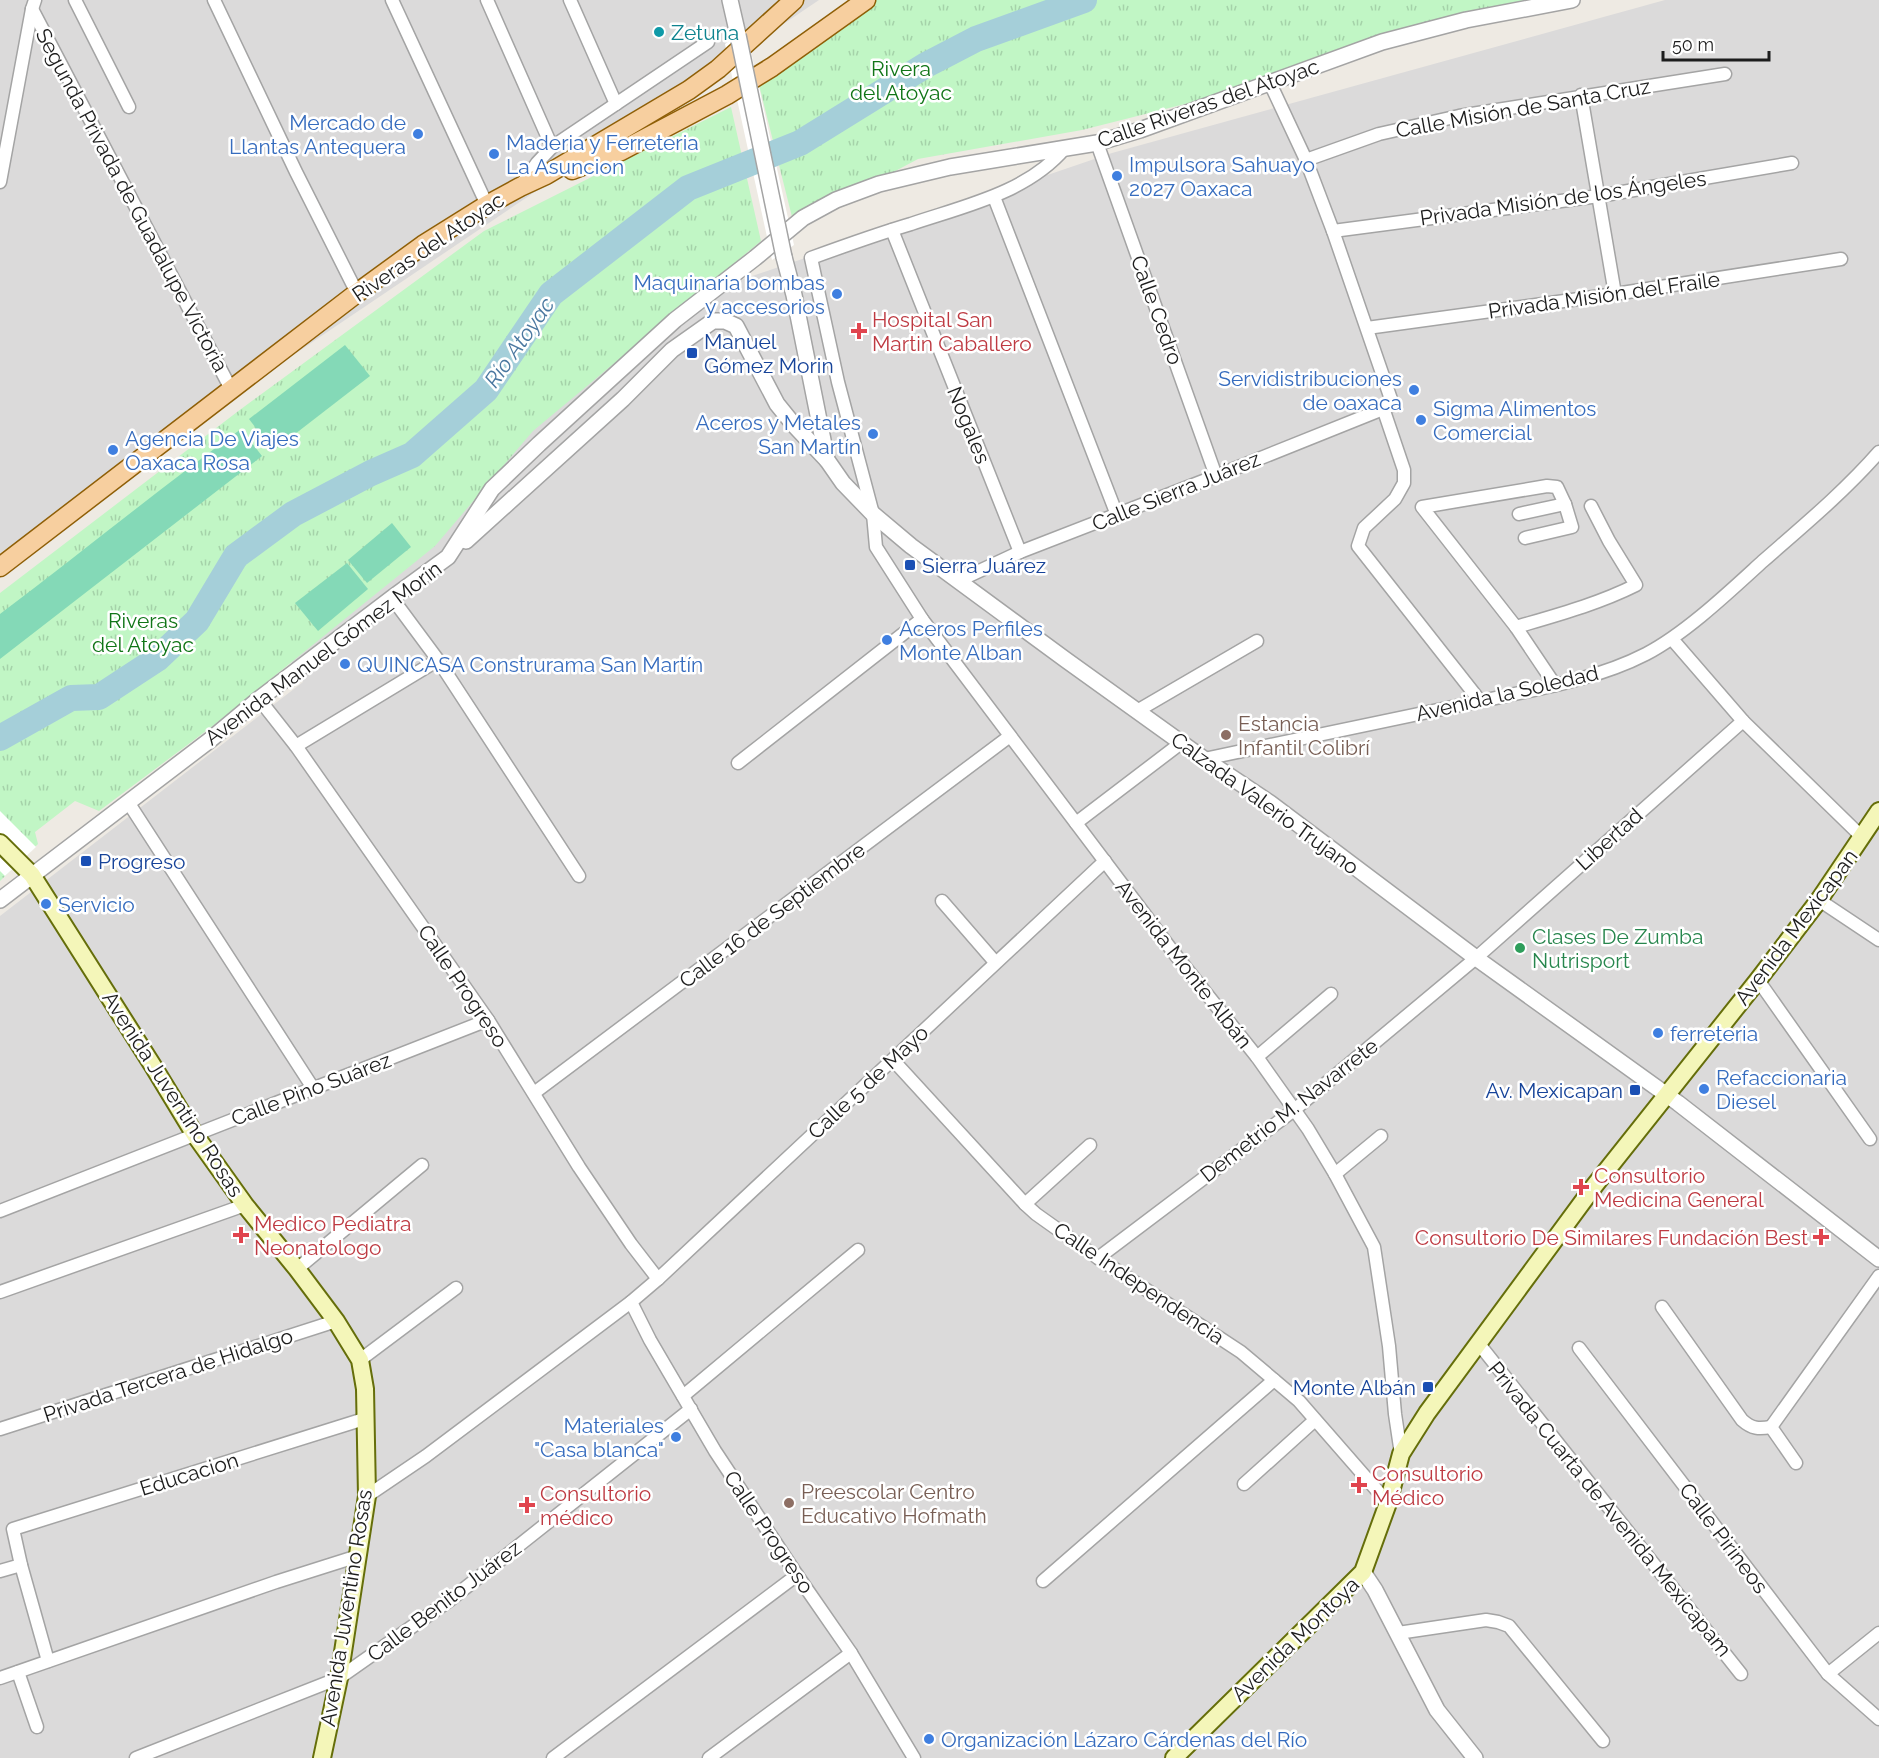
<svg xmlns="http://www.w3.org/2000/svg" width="1879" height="1758" font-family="Raleway,sans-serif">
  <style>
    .residential { fill: #dbdada }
    .park { fill: url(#park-tufts) }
    .pitch { fill: #84d9b7 }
    .pier { fill: #fff }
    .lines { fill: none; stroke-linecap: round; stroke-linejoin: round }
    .river { stroke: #a5cfd9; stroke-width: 26 }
    .minor-casing { stroke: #a4a4a4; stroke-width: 15 }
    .tertiary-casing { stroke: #a4a4a4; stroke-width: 18 }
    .secondary-casing { stroke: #656e0a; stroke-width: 20 }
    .primary-casing { stroke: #8f5f07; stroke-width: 21 }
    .minor { stroke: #fff; stroke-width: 12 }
    .tertiary { stroke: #fff; stroke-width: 15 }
    .secondary { stroke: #f4f6b9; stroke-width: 16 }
    .primary { stroke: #f7cf9f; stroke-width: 18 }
    .tertiary-bridge-casing { stroke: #a4a4a4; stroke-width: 18; stroke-linecap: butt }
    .tertiary-bridge { stroke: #fff; stroke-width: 15 }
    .culture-dot { fill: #0f9aa8; stroke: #fff; stroke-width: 2 }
    .shop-dot { fill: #3f7fe0; stroke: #fff; stroke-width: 2 }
    .health-dot { fill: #e0444e; stroke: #fff; stroke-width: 2 }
    .transit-dot { fill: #1a4fb4; stroke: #fff; stroke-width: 2 }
    .education-dot { fill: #8d6e63; stroke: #fff; stroke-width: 2 }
    .leisure-dot { fill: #2e9e5b; stroke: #fff; stroke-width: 2 }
    .labels { text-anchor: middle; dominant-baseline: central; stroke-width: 5; stroke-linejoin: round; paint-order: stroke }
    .culture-label { font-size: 21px; fill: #0d838f; stroke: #fff; text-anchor: start }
    .park-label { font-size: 21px; fill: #107517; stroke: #fff }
    .street-label { font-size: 21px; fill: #1d1d1d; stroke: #fff }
    .shop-label { font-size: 21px; fill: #366cbe; stroke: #fff; text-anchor: start }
    .health-label { font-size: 21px; fill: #be3a42; stroke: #fff; text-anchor: start }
    .transit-label { font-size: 21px; fill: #164399; stroke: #fff; text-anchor: start }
    .education-label { font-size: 21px; fill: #785e54; stroke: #fff; text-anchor: start }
    .leisure-label { font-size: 21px; fill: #27864d; stroke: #fff; text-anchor: start }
    .water-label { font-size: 22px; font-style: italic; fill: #4b78a0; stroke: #fff }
  </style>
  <defs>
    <pattern id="park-tufts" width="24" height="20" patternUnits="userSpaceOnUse" patternTransform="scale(1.5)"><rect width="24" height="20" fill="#c1f6c5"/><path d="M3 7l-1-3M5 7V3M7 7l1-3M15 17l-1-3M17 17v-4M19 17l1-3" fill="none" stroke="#a5d2a9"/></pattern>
  </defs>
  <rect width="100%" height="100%" fill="#eeeae3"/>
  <g class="residential">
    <path d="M0,0H819L0,553Z"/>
    <path d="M1665,0H1879V1758H0V916L303,682L258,605L624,320L1112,153Z"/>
  </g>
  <g class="park">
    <path d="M872,0H1561L1466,20L1268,83L1082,130L918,159L794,225L759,85Z"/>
    <path d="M731,107L761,241L533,431L435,546L210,728L99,811L75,801L35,832L38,844L0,881V593L241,409L484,231Z"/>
  </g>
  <g class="pitch">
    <path d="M345,345L370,376L273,451L249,419Z"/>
    <path d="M241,429L262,456L0,659V614C81,553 159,489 241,429Z"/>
    <path d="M392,523L411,547L367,583L348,560Z"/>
    <path d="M347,563L368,589L318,631L295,603Z"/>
  </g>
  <g class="pier">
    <path d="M746,29L794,245L772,260L725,44Z"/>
    <path d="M0,811L36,847L5,876L0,871Z"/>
  </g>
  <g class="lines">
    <path class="river" d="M0,738L71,698L99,697L157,659L197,621L236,556L293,514L371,473L412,455L486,390L551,294L688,188L800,143L926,65L976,39L1084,0"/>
    <g class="minor-casing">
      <g id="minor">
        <path d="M75,0L129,107"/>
        <path d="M214,0L296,172L357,293"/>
        <path d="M392,0L487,205"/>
        <path d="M487,0L552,147"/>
        <path d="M570,0L616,104"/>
        <path d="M32,9L232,391"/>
        <path d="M1581,95L1615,294"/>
        <path d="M1097,143L1216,476"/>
        <path d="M1065,148C1027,193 964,206 911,224C877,234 844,246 811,258L838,382L873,514L876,547L922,619L1174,953L1257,1057L1308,1129L1335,1174L1374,1247L1389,1346L1395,1414L1401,1454"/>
        <path d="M1306,160L1379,134L1459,116L1725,74"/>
        <path d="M0,182L32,9L35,0"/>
        <path d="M522,184L537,163L552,147L708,42"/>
        <path d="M994,197L1117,515"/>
        <path d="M892,230L1020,552"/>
        <path d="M1333,231L1599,196L1792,163"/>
        <path d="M1367,328L1615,294L1841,259"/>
        <path d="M1383,408L1404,470V483L1395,499L1364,528L1358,546L1480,701"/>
        <path d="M1519,514L1565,504"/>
        <path d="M1525,538L1572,527L1565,504L1557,487L1547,486L1422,507L1516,627L1555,685"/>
        <path d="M960,580L1020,552L1216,476L1393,405L1333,231L1306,160L1270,83"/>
        <path d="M392,598L438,660L579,876"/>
        <path d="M1516,627C1557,615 1598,604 1636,585L1609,541L1591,506"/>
        <path d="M1672,639L1743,721L1862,837"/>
        <path d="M259,699L296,746L488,1020L579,1167L631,1244L658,1279"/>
        <path d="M1137,711L1257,641"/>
        <path d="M296,746L438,660"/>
        <path d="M1204,759C1293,740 1382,721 1471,703C1527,691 1594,681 1646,654C1686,633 1729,592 1763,561C1803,526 1844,492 1879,452"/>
        <path d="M738,763L922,619"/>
        <path d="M128,802L313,1088"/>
        <path d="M1076,823L1181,743"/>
        <path d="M1819,900L1879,940"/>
        <path d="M942,901L995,962"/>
        <path d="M1758,980L1870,1139"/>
        <path d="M1257,1057L1331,994"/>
        <path d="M893,1060L1025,1204L1036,1214L1098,1258L1241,1352L1299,1401L1388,1503"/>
        <path d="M534,1093L1010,736"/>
        <path d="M1335,1174L1381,1136"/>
        <path d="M1025,1204L1090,1145"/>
        <path d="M0,1211L488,1020"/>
        <path d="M1098,1258L1294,1110L1476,958L1743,721"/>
        <path d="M297,1269L422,1165"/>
        <path d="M0,1292L245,1205"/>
        <path d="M631,1302L650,1340L715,1451L797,1575L851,1653L914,1758"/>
        <path d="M1662,1307L1742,1420C1752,1429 1759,1429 1771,1427"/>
        <path d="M1479,1344L1741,1674"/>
        <path d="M1579,1348L1828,1674L1879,1719"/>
        <path d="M360,1360L456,1288"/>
        <path d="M683,1396L858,1250"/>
        <path d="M1771,1427L1879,1276"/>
        <path d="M1771,1427L1796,1463"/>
        <path d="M0,1429L336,1321"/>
        <path d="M1244,1484L1315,1420"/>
        <path d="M367,1496L426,1456L631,1302L658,1279L1105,861"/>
        <path d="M0,1571L21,1565"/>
        <path d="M1043,1581L1274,1380"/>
        <path d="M1398,1633L1486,1620L1498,1622L1509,1626L1603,1741"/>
        <path d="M48,1661L21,1565L13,1529L364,1419"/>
        <path d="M18,1672L37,1727"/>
        <path d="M1828,1674L1879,1633"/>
        <path d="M0,1678L276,1582L358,1556"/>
        <path d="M136,1758L339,1678L450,1600L691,1409"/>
        <path d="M553,1758L797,1575"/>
        <path d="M709,1758L851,1653"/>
      </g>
    </g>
    <g class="tertiary-casing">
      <g id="tertiary">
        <path d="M730,0L738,35"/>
        <path d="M784,257L794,295L827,460L843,483L873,514L911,546L1066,660L1204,759L1270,803L1476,958L1678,1103L1879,1259"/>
        <path d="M466,541L623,399L672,350L713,321H725L736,326L777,404L794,425L827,460"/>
        <path d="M0,900L210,740L259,699L392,598L448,557L492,489L539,444L675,320L755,258L803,218L836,200L879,184L950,167L1097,143L1140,130L1382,42L1466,20L1572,0"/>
        <path d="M1363,1572L1375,1590L1437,1710L1475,1758"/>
      </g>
    </g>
    <g class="secondary-casing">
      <g id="secondary">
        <path d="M0,843L32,875L153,1066L195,1135L245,1205L297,1269L336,1321L360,1360L365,1389L367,1496L339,1678L322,1758"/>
        <path d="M1174,1758L1363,1572L1388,1503L1401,1454L1427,1413L1595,1185L1758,980L1819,900L1879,811"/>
      </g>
    </g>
    <g class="primary-casing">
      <g id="primary">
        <path d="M572,170L621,151L727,95L772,67L866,0"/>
        <path d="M0,567L357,293L423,245L487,205L520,187L546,175L689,90L718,69L794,0"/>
      </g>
    </g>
    <use href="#minor" class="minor"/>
    <use href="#tertiary" class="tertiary"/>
    <use href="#secondary" class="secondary"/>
    <use href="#primary" class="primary"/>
    <g class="tertiary-bridge-casing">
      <path id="tertiary-bridge" d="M738,35L784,257"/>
    </g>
    <use href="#tertiary-bridge" class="tertiary-bridge"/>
  </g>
  <circle class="culture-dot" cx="659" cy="32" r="6"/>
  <g class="shop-dot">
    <circle cx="418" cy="134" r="6"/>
    <circle cx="494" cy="154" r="6"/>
    <circle cx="1117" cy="176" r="6"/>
    <circle cx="837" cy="294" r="6"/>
    <circle cx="1414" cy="390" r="6"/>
    <circle cx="1421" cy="420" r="6"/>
    <circle cx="873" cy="434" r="6"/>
    <circle cx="113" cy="450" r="6"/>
    <circle cx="887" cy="640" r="6"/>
    <circle cx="345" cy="664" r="6"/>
    <circle cx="46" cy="904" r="6"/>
    <circle cx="1658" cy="1033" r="6"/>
    <circle cx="1704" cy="1089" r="6"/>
    <circle cx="676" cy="1437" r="6"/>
    <circle cx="929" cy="1739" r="6"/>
  </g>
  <g class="health-dot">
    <path d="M856 322h6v6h6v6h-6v6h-6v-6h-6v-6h6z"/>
    <path d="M1578 1178h6v6h6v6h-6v6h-6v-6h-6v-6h6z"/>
    <path d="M238 1226h6v6h6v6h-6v6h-6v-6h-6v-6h6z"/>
    <path d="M1818 1228h6v6h6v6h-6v6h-6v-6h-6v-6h6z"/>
    <path d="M1356 1476h6v6h6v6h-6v6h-6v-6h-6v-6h6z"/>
    <path d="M524 1496h6v6h6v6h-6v6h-6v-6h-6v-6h6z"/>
  </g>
  <g class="transit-dot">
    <rect x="686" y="347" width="12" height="12" rx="3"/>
    <rect x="904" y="559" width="12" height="12" rx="3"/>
    <rect x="80" y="855" width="12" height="12" rx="3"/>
    <rect x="1629" y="1084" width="12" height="12" rx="3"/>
    <rect x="1422" y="1381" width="12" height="12" rx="3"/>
  </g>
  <g class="education-dot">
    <circle cx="1226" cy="735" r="6"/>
    <circle cx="789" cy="1503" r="6"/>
  </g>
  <circle class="leisure-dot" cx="1520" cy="948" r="6"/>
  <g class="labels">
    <g class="culture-label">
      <text x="671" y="32">Zetuna</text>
    </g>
    <g class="park-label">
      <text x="901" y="68">Rivera<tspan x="901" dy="24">del Atoyac</tspan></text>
      <text x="143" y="620">Riveras<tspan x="143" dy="24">del Atoyac</tspan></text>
    </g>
    <g class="street-label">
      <text transform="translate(1208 103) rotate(-19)">Calle Riveras del Atoyac</text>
      <text transform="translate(1523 108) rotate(-10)">Calle Misión de Santa Cruz</text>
      <text transform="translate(1563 198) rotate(-8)">Privada Misión de los Ángeles</text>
      <text transform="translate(132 200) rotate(62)">Segunda Privada de Guadalupe Victoria</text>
      <text transform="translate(428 247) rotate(-34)">Riveras del Atoyac</text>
      <text transform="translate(1604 295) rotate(-8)">Privada Misión del Fraile</text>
      <text transform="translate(1157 310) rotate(70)">Calle Cedro</text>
      <text transform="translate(969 425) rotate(68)">Nogales</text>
      <text transform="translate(1176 491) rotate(-22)">Calle Sierra Juárez</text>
      <text transform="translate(323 653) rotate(-37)">Avenida Manuel Gómez Morín</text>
      <text transform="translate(1507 693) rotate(-13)">Avenida la Soledad</text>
      <text transform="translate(1265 803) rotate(36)">Calzada Valerio Trujano</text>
      <text transform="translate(1609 839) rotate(-42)">Libertad</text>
      <text transform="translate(772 915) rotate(-37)">Calle 16 de Septiembre</text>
      <text transform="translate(1796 927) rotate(-53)">Avenida Mexicapan</text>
      <text transform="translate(1184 964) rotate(52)">Avenida Monte Albán</text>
      <text transform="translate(463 986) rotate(56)">Calle Progreso</text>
      <text transform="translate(868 1082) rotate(-43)">Calle 5 de Mayo</text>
      <text transform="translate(311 1089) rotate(-21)">Calle Pino Suárez</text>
      <text transform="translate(173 1094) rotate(57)">Avenida Juventino Rosas</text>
      <text transform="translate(1289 1110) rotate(-38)">Demetrio M. Navarrete</text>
      <text transform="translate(1139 1283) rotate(34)">Calle Independencia</text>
      <text transform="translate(168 1375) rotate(-18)">Privada Tercera de Hidalgo</text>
      <text transform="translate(189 1474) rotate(-17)">Educacion</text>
      <text transform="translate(1610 1509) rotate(51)">Privada Cuarta de Avenida Mexicapam</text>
      <text transform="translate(769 1532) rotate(56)">Calle Progreso</text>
      <text transform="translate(1724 1538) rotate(53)">Calle Pirineos</text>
      <text transform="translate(444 1601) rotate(-37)">Calle Benito Juárez</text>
      <text transform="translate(346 1608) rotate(-81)">Avenida Juventino Rosas</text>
      <text transform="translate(1295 1639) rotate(-44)">Avenida Montoya</text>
    </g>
    <g class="shop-label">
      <text x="406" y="122" text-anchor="end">Mercado de<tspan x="406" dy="24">Llantas Antequera</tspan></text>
      <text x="506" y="142">Maderia y Ferreteria<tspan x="506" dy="24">La Asuncion</tspan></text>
      <text x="1129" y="164">Impulsora Sahuayo<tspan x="1129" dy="24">2027 Oaxaca</tspan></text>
      <text x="825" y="282" text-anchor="end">Maquinaria bombas<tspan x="825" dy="24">y accesorios</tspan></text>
      <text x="1402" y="378" text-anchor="end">Servidistribuciones<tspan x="1402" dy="24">de oaxaca</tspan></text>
      <text x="1433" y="408">Sigma Alimentos<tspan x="1433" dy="24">Comercial</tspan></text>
      <text x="861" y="422" text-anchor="end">Aceros y Metales<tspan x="861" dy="24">San Martín</tspan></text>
      <text x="125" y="438">Agencia De Viajes<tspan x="125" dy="24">Oaxaca Rosa</tspan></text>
      <text x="899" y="628">Aceros Perfiles<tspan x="899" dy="24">Monte Alban</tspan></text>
      <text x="357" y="664">QUINCASA Construrama San Martín</text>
      <text x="58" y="904">Servicio</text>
      <text x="1670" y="1033">ferreteria</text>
      <text x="1716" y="1077">Refaccionaria<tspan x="1716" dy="24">Diesel</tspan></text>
      <text x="664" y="1425" text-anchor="end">Materiales<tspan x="664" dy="24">"Casa blanca"</tspan></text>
      <text x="941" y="1739">Organización Lázaro Cárdenas del Río</text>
    </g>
    <g class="health-label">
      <text x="872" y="319">Hospital San<tspan x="872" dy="24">Martin Caballero</tspan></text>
      <text x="1594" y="1175">Consultorio<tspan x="1594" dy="24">Medicina General</tspan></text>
      <text x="254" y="1223">Medico Pediatra<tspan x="254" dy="24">Neonatologo</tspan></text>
      <text x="1808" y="1237" text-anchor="end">Consultorio De Similares Fundación Best</text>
      <text x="1372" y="1473">Consultorio<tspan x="1372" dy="24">Médico</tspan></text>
      <text x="540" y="1493">Consultorio<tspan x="540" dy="24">médico</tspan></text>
    </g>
    <g class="transit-label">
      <text x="704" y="341">Manuel<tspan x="704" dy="24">Gómez Morin</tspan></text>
      <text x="922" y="565">Sierra Juárez</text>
      <text x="98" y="861">Progreso</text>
      <text x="1623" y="1090" text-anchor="end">Av. Mexicapan</text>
      <text x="1416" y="1387" text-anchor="end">Monte Albán</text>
    </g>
    <g class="education-label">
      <text x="1238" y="723">Estancia<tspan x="1238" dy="24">Infantil Colibrí</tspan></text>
      <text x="801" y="1491">Preescolar Centro<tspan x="801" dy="24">Educativo Hofmath</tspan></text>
    </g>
    <g class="leisure-label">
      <text x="1532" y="936">Clases De Zumba<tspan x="1532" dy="24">Nutrisport</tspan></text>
    </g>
    <g class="water-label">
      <text transform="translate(519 342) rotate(-55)">Río Atoyac</text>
    </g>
  </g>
  <path d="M1663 51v9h106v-9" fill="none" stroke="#1d1d1d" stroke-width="3"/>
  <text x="1672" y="51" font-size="18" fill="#1d1d1d" stroke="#ffffff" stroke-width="4.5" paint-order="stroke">50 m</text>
</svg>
